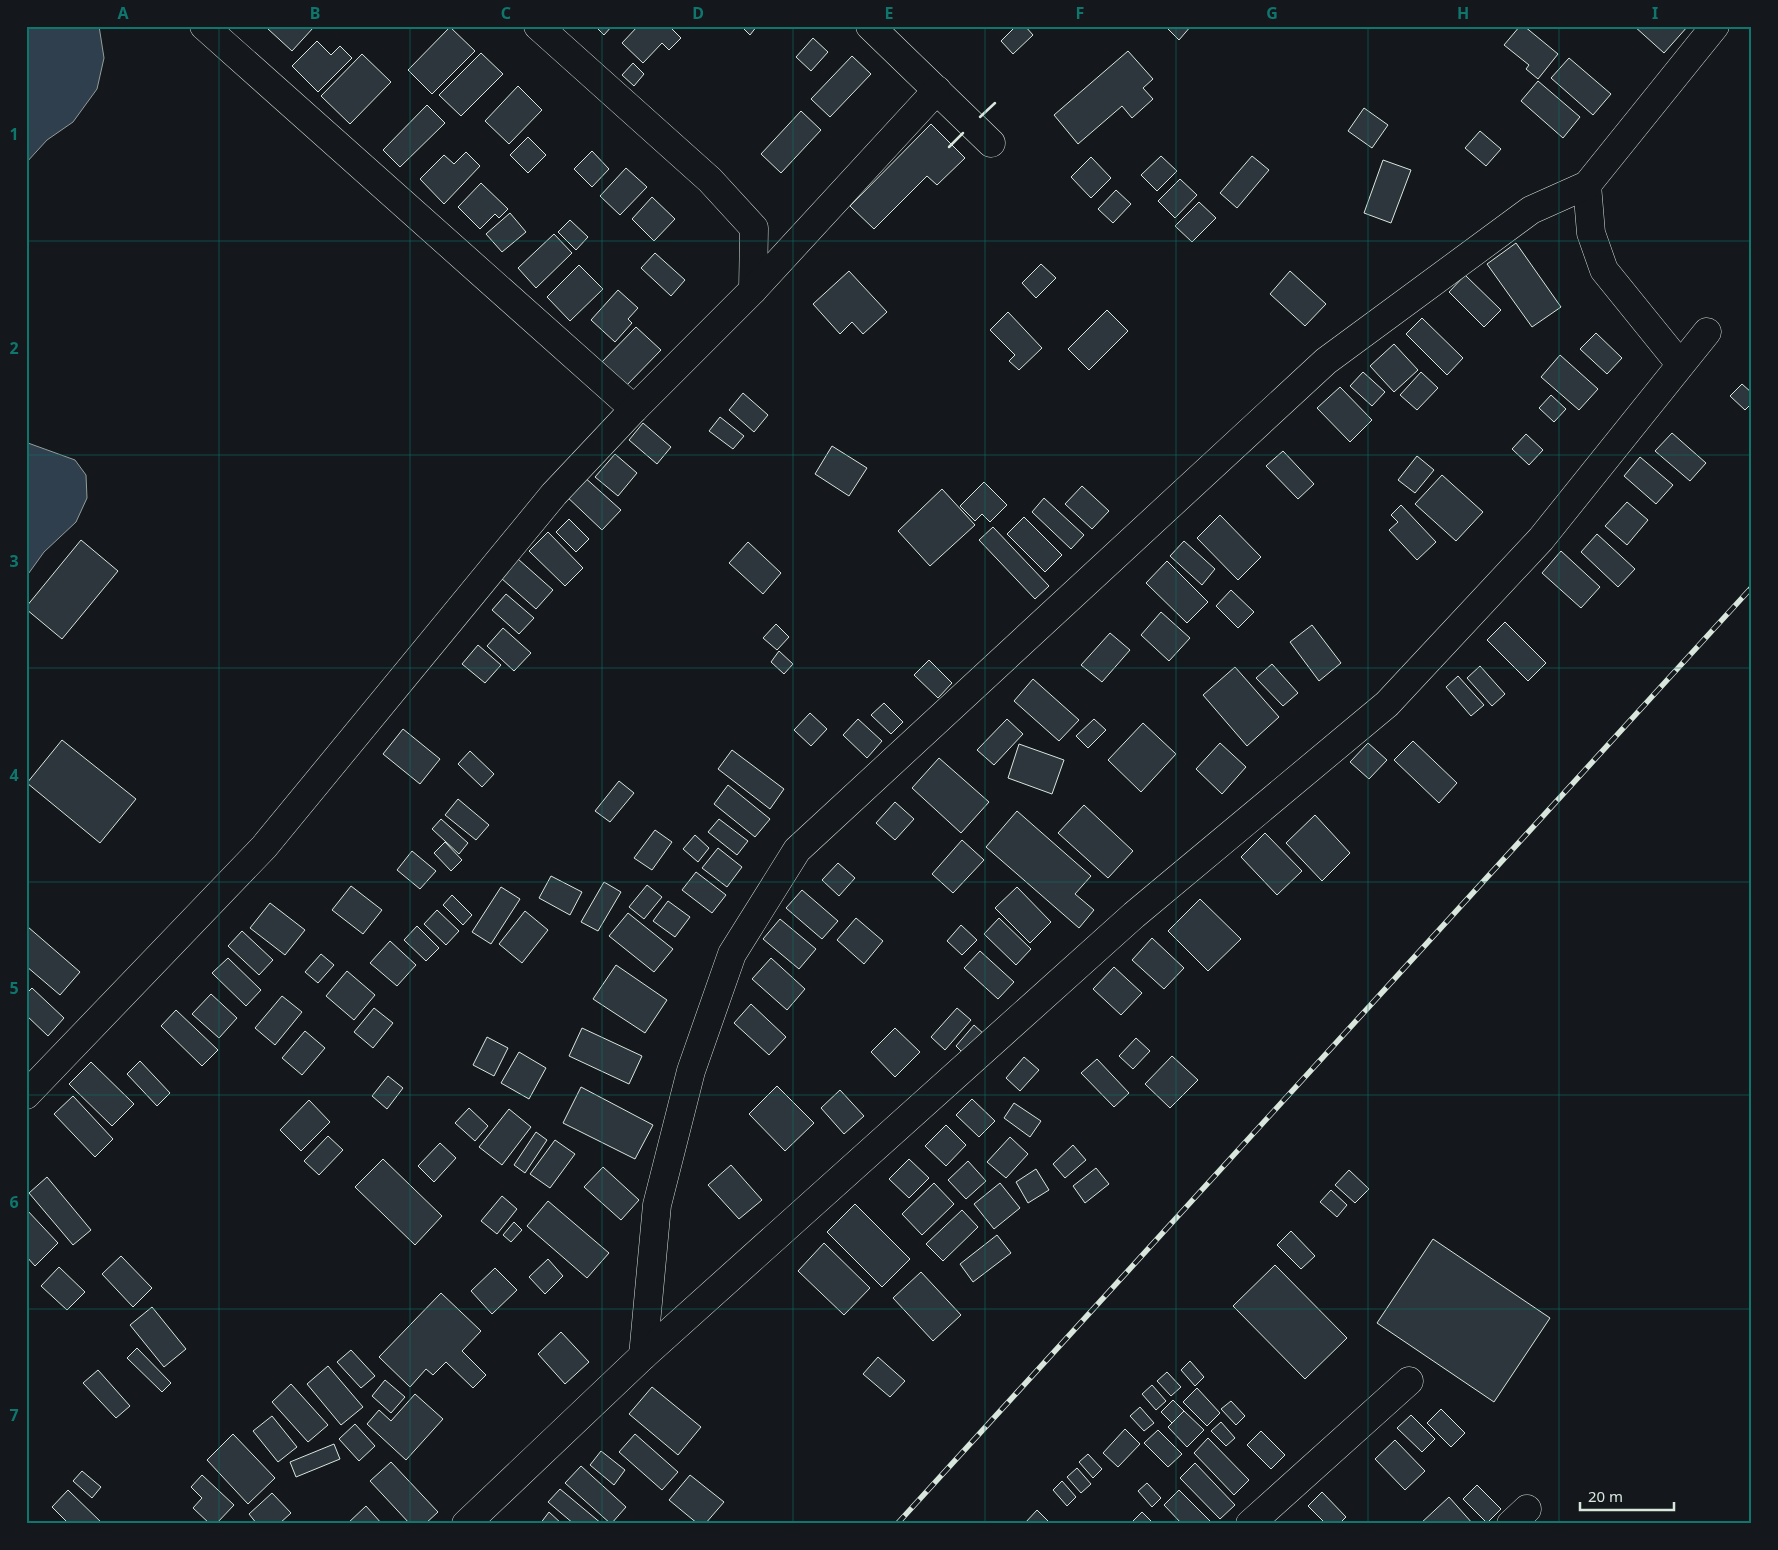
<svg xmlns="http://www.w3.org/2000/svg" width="1778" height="1550" font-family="'Noto Sans',sans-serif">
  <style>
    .water { fill: #2f3f4d; stroke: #939e99 }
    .building { fill: #2c363c; stroke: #d8e6dc }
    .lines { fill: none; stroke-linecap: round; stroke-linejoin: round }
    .street-casing { stroke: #d8e6dc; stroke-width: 29 }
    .street { stroke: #14181c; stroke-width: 28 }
    .rail-casing { stroke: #d8e6dc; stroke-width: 5.5 }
    .rail { stroke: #14181c; stroke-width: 4; stroke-dasharray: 11; stroke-linecap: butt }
    .wall { stroke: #d8e6dc; stroke-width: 2.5 }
    .grid { fill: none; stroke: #0f766e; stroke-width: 1; stroke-opacity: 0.55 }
    .neatline { fill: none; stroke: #0f766e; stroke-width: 2 }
    .grid-label { font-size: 16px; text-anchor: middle; font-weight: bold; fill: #0f766e }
  </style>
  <rect width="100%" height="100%" fill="#14181c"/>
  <g class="water">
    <path d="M26,26H99L104,58L97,89L73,122L47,140L26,163Z"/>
    <path d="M28,443L75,460L86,475L87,498L76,522L44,552L26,577V444Z"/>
  </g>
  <g class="building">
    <path d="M271,26H311L313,28L292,51L268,29Z"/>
    <path d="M595,26H612L604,35Z"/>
    <path d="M638,26H669L681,38L669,50L662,43L643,63L622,43Z"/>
    <path d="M741,26H757L750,35Z"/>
    <path d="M1016,26H1025L1033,35L1013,54L1001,41Z"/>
    <path d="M1165,26H1191L1179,40Z"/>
    <path d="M1520,26H1524L1558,54L1538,79L1526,69L1529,65L1504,45Z"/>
    <path d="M1634,26H1688L1664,53Z"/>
    <path d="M450,27L475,51L432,94L408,70Z"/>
    <path d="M813,38L828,52L811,71L796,57Z"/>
    <path d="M317,41L331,55L340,46L352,58L318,92L292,66Z"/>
    <path d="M1128,51L1153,79L1143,88L1153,99L1132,118L1122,106L1078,144L1054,115Z"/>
    <path d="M481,53L503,74L461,116L439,95Z"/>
    <path d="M362,54L391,82L350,124L321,96Z"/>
    <path d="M852,56L871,74L830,117L811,99Z"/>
    <path d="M1569,58L1611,94L1593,115L1551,78Z"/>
    <path d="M633,63L644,74L634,86L622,75Z"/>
    <path d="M1538,81L1580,117L1563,138L1521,101Z"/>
    <path d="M518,86L542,110L509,144L485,121Z"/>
    <path d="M427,105L445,123L400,167L383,150Z"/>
    <path d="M1364,108L1388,125L1372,148L1348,131Z"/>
    <path d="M801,111L821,130L781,173L761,154Z"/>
    <path d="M931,124L965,158L937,185L927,176L874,229L850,206Z"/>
    <path d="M1480,131L1501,149L1486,166L1465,148Z"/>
    <path d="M528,137L546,155L528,173L510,155Z"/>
    <path d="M592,151L609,169L592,187L574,169Z"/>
    <path d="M466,152L480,166L444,204L420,179L444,155L454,164Z"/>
    <path d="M1161,156L1177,171L1157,191L1141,175Z"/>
    <path d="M1252,156L1269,170L1237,208L1220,193Z"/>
    <path d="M1091,157L1111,178L1091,198L1071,177Z"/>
    <path d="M1383,160L1411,170L1391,223L1364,213Z"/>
    <path d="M626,168L647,187L620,215L600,196Z"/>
    <path d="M1180,179L1197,195L1175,218L1158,201Z"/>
    <path d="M481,183L508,209L499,218L495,214L480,229L458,207Z"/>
    <path d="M1116,190L1131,204L1113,223L1098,209Z"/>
    <path d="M652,197L675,219L654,241L632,219Z"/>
    <path d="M1199,202L1216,218L1192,242L1175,226Z"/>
    <path d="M510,213L526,232L502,252L486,234Z"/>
    <path d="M570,220L588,237L576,250L558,232Z"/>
    <path d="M554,234L572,253L536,288L518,268Z"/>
    <path d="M1516,243L1561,307L1532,327L1487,264Z"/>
    <path d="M655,253L685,280L671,296L641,268Z"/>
    <path d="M1041,264L1056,278L1036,298L1022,283Z"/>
    <path d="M579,265L603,289L570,321L547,297Z"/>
    <path d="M849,271L887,312L863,334L852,322L840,334L813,304Z"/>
    <path d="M1290,271L1326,304L1305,326L1270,294Z"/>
    <path d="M1465,275L1501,310L1484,327L1449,292Z"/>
    <path d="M618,290L638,308L628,319L632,323L615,342L591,320Z"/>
    <path d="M1107,310L1128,331L1089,370L1068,349Z"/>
    <path d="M1008,312L1042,348L1019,370L1009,361L1015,355L990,330Z"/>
    <path d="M1422,318L1463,358L1447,375L1406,334Z"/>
    <path d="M636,327L661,350L624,388L599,365Z"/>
    <path d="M1596,333L1622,358L1607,374L1580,349Z"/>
    <path d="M1394,344L1418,370L1394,392L1370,366Z"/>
    <path d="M1560,355L1598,389L1579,410L1541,377Z"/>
    <path d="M1363,372L1385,392L1372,406L1350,386Z"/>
    <path d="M1421,372L1438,388L1417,410L1400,395Z"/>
    <path d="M1742,384L1752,393V403L1745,410L1730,396Z"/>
    <path d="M1340,387L1372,420L1350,442L1317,408Z"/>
    <path d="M743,393L768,415L754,432L729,410Z"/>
    <path d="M1551,395L1566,409L1554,422L1539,408Z"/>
    <path d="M720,417L744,436L733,449L709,431Z"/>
    <path d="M643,423L671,447L657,464L629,440Z"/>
    <path d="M1672,433L1706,463L1690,481L1655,451Z"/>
    <path d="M1526,434L1543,450L1529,465L1512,449Z"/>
    <path d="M832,446L867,468L849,496L815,474Z"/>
    <path d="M1283,451L1314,484L1298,499L1266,466Z"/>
    <path d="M615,454L637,473L618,496L595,477Z"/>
    <path d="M1417,456L1434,470L1415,493L1398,480Z"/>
    <path d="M1640,457L1673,485L1656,504L1624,476Z"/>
    <path d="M582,475L621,510L602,530L564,494Z"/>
    <path d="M1442,475L1483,512L1456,541L1415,504Z"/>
    <path d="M984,482L1007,505L990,522L982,514L975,521L960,506Z"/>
    <path d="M1082,486L1109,511L1092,529L1065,504Z"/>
    <path d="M942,489L975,525L930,566L898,531Z"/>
    <path d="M1044,498L1084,535L1071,549L1032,512Z"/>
    <path d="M1627,502L1648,520L1627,545L1605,526Z"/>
    <path d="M1401,505L1436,542L1417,560L1389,530L1398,522L1391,515Z"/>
    <path d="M1220,515L1261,557L1238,580L1197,538Z"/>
    <path d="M1024,517L1062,555L1045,572L1007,534Z"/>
    <path d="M569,519L589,539L576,552L556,532Z"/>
    <path d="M993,527L1049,586L1035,599L979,540Z"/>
    <path d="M548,532L583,568L565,586L529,551Z"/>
    <path d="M1597,534L1635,569L1618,587L1581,552Z"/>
    <path d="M81,540L118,571L62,639L26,609V607Z"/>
    <path d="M1184,541L1215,569L1202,585L1170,556Z"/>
    <path d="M748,542L781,573L763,594L729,563Z"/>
    <path d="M1561,551L1600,587L1581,608L1542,573Z"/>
    <path d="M518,559L553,590L536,609L501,578Z"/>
    <path d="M1167,561L1208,602L1187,623L1146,583Z"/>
    <path d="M1231,590L1254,612L1238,628L1216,606Z"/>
    <path d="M506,594L534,618L519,634L492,610Z"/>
    <path d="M1161,612L1190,638L1169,661L1141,635Z"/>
    <path d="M1505,622L1546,663L1528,681L1487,640Z"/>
    <path d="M776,624L789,637L777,650L763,638Z"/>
    <path d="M1312,625L1341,663L1319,681L1290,642Z"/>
    <path d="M503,628L531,653L514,671L487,646Z"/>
    <path d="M1110,633L1130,650L1102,682L1081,665Z"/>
    <path d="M478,645L501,665L485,683L462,664Z"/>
    <path d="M779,651L793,664L784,674L771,662Z"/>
    <path d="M929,660L952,683L938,698L914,675Z"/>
    <path d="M1272,664L1298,693L1283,706L1256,678Z"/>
    <path d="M1480,666L1505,694L1492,706L1467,678Z"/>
    <path d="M1235,667L1279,717L1247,746L1203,695Z"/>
    <path d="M1458,676L1484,705L1471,716L1446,687Z"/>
    <path d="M1033,679L1079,720L1059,741L1014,701Z"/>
    <path d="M884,703L903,722L891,734L871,715Z"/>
    <path d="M810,713L827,729L811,746L794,730Z"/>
    <path d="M858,719L882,741L867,758L843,735Z"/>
    <path d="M1007,719L1023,734L994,765L977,750Z"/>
    <path d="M1094,719L1106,730L1088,748L1076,736Z"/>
    <path d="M1143,723L1176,754L1141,792L1108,760Z"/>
    <path d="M403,729L440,759L420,784L383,754Z"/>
    <path d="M62,740L136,799L100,843L27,783Z"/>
    <path d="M1413,741L1457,783L1439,803L1394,760Z"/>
    <path d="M1220,743L1246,767L1222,794L1196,769Z"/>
    <path d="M1368,743L1387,760L1369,779L1350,762Z"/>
    <path d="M1019,744L1064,760L1052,794L1008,778Z"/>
    <path d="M732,750L784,789L770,809L718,769Z"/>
    <path d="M470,751L494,774L482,787L458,764Z"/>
    <path d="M939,758L989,802L961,833L912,788Z"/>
    <path d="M619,781L634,793L610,822L595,811Z"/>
    <path d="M728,785L770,819L755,837L714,804Z"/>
    <path d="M458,799L489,825L476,840L445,815Z"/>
    <path d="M895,802L914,819L895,840L876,823Z"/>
    <path d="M1084,805L1133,851L1108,878L1058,833Z"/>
    <path d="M1017,811L1091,876L1075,894L1094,910L1079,928L986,847Z"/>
    <path d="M1315,815L1350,853L1322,881L1286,843Z"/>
    <path d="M441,819L468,843L459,854L432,829Z"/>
    <path d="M719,819L748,841L737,855L708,832Z"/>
    <path d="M655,830L672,842L652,870L634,858Z"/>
    <path d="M1265,833L1302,871L1277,895L1241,857Z"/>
    <path d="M695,835L709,848L698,862L683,849Z"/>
    <path d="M962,840L984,860L953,893L932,874Z"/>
    <path d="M445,842L462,860L451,871L434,853Z"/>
    <path d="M718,848L742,867L727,887L702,868Z"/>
    <path d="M412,851L436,871L420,889L397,870Z"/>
    <path d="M838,863L855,878L839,896L822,880Z"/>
    <path d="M696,872L726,895L712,913L682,890Z"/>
    <path d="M551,876L582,892L570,915L539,898Z"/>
    <path d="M604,882L621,892L598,931L581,922Z"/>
    <path d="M647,885L662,897L644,919L629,907Z"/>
    <path d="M351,886L382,910L363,934L332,910Z"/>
    <path d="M501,887L520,899L491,944L472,932Z"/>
    <path d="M1017,887L1051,922L1030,943L995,908Z"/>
    <path d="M802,890L838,921L822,939L786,908Z"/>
    <path d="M452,895L472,915L463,925L443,905Z"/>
    <path d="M1200,899L1241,939L1208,971L1168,931Z"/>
    <path d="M668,901L690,917L675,937L653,921Z"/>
    <path d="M270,903L305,930L285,955L250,928Z"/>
    <path d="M437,910L459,931L446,945L424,924Z"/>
    <path d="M525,911L548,930L522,963L499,944Z"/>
    <path d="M628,913L673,949L654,972L609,936Z"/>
    <path d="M856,918L883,941L864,964L837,940Z"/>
    <path d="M999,918L1031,949L1016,965L984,934Z"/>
    <path d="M780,919L816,949L799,969L763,939Z"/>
    <path d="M961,925L977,940L962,955L947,941Z"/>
    <path d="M417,926L439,948L426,961L404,940Z"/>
    <path d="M28,927L80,972L60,995L26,966V930Z"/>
    <path d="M242,931L273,960L259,975L228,946Z"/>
    <path d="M1152,938L1184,968L1164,989L1132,960Z"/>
    <path d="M390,941L416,965L397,986L370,963Z"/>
    <path d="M980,951L1014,982L998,999L964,968Z"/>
    <path d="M321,954L334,965L318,983L305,972Z"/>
    <path d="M228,958L261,990L246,1006L212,973Z"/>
    <path d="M771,958L805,989L787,1010L752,979Z"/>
    <path d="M616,965L667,1000L645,1033L593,999Z"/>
    <path d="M1114,967L1142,993L1121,1015L1093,989Z"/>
    <path d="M347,971L375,995L354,1020L326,996Z"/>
    <path d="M32,988L64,1018L48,1036L26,1015V994Z"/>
    <path d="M211,994L237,1018L219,1038L192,1014Z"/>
    <path d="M282,996L302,1012L275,1045L255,1028Z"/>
    <path d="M751,1004L786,1037L769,1055L734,1023Z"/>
    <path d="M374,1008L393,1023L373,1048L354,1032Z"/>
    <path d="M957,1008L971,1020L945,1050L931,1037Z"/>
    <path d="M176,1010L218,1050L202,1066L161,1026Z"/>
    <path d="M974,1025L985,1035L966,1056L956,1046Z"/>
    <path d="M582,1028L642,1056L629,1084L569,1056Z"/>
    <path d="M895,1028L920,1052L895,1077L871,1052Z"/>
    <path d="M305,1031L325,1048L302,1075L282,1058Z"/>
    <path d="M487,1037L508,1048L494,1076L473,1065Z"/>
    <path d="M1136,1038L1150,1051L1133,1069L1119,1056Z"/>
    <path d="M519,1052L546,1068L529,1099L501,1083Z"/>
    <path d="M1172,1056L1198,1080L1170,1108L1145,1084Z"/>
    <path d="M1024,1057L1039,1070L1020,1091L1006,1078Z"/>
    <path d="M1097,1059L1129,1093L1114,1107L1081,1073Z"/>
    <path d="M140,1061L170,1093L157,1106L127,1074Z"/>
    <path d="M91,1062L134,1104L112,1126L69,1084Z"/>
    <path d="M388,1076L403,1088L387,1109L372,1096Z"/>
    <path d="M777,1086L814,1123L785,1151L749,1114Z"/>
    <path d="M581,1087L653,1125L635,1159L563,1123Z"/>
    <path d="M840,1090L864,1116L844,1134L821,1108Z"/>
    <path d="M73,1096L113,1139L95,1157L54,1114Z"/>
    <path d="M972,1099L995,1121L979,1137L956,1115Z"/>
    <path d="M309,1100L330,1122L301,1151L280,1130Z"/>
    <path d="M1014,1103L1041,1121L1030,1137L1004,1118Z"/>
    <path d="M469,1108L488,1126L475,1141L455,1123Z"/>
    <path d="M509,1109L531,1127L502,1165L479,1147Z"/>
    <path d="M946,1125L966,1145L946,1166L925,1146Z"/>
    <path d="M536,1132L547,1140L525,1173L514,1165Z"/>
    <path d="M328,1136L343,1150L319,1175L304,1161Z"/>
    <path d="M1010,1137L1028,1154L1006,1178L987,1162Z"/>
    <path d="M555,1140L575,1154L550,1188L530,1174Z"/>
    <path d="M440,1143L456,1158L434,1182L418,1166Z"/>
    <path d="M1073,1145L1086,1160L1065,1178L1053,1164Z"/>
    <path d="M383,1159L442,1216L415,1245L355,1187Z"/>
    <path d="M909,1159L929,1178L909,1198L889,1179Z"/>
    <path d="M968,1161L986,1181L966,1199L948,1180Z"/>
    <path d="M731,1165L762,1200L739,1219L708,1185Z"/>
    <path d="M603,1167L639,1200L621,1220L584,1187Z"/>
    <path d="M1096,1168L1109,1184L1085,1203L1073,1186Z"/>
    <path d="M1036,1169L1049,1190L1028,1203L1016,1182Z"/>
    <path d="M1349,1170L1369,1189L1355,1203L1335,1185Z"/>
    <path d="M47,1177L91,1230L73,1245L29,1193Z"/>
    <path d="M934,1183L954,1204L922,1235L902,1214Z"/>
    <path d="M1000,1183L1020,1208L994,1229L974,1204Z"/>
    <path d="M1331,1190L1347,1205L1337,1217L1320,1202Z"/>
    <path d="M502,1196L517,1209L497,1234L481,1221Z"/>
    <path d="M548,1201L609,1253L587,1278L527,1226Z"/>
    <path d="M855,1204L910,1259L882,1287L827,1232Z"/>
    <path d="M26,1209L58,1243L35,1266L26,1256Z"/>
    <path d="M962,1210L978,1227L943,1261L926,1244Z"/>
    <path d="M514,1222L522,1230L511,1242L503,1235Z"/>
    <path d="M1291,1231L1315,1256L1301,1269L1277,1245Z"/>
    <path d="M997,1235L1011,1253L973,1282L960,1264Z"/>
    <path d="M1433,1239L1550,1318L1494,1402L1377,1323Z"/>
    <path d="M824,1243L870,1288L844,1315L798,1271Z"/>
    <path d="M121,1256L152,1288L133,1307L102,1274Z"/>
    <path d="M548,1259L563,1276L545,1294L529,1277Z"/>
    <path d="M1275,1265L1347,1338L1305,1379L1233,1306Z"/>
    <path d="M59,1267L85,1292L67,1310L41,1286Z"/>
    <path d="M495,1268L517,1290L492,1314L471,1291Z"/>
    <path d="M921,1272L961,1315L933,1341L893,1298Z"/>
    <path d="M441,1293L481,1331L462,1351L486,1375L473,1388L446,1362L433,1375L426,1369L410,1387L379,1357Z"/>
    <path d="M152,1307L186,1349L164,1367L130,1325Z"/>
    <path d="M561,1332L589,1362L565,1384L538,1354Z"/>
    <path d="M137,1348L171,1383L162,1392L127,1358Z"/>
    <path d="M351,1350L375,1376L361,1388L337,1362Z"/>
    <path d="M878,1357L905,1381L890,1397L863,1374Z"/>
    <path d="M1190,1361L1204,1377L1195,1386L1181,1370Z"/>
    <path d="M328,1366L363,1407L341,1425L307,1384Z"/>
    <path d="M98,1370L130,1406L116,1418L83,1383Z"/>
    <path d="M1167,1372L1181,1387L1171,1396L1157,1381Z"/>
    <path d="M385,1380L405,1397L391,1413L372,1396Z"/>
    <path d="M291,1384L328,1425L308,1442L272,1402Z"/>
    <path d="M1152,1385L1166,1401L1156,1410L1142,1394Z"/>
    <path d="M652,1387L701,1427L678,1455L629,1414Z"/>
    <path d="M1197,1388L1220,1413L1207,1426L1183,1402Z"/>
    <path d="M415,1394L443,1419L406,1460L367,1424L379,1410L391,1421Z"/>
    <path d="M1173,1400L1184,1411L1172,1423L1161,1412Z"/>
    <path d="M1231,1401L1245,1416L1236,1425L1221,1409Z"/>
    <path d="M1140,1407L1154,1423L1144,1431L1130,1416Z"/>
    <path d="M1441,1409L1465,1433L1451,1447L1427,1423Z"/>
    <path d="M1184,1411L1204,1430L1187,1447L1168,1427Z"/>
    <path d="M1411,1415L1435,1439L1422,1452L1397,1428Z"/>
    <path d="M272,1416L297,1447L278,1462L253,1431Z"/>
    <path d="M1221,1422L1235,1438L1226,1446L1211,1431Z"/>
    <path d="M355,1424L375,1446L359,1461L339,1439Z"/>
    <path d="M1125,1429L1140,1444L1118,1467L1103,1453Z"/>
    <path d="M1158,1430L1182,1454L1168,1467L1144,1443Z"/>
    <path d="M1261,1431L1285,1455L1271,1469L1247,1445Z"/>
    <path d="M233,1434L275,1478L248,1504L207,1460Z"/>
    <path d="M635,1434L678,1472L662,1490L619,1452Z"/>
    <path d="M1208,1438L1249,1480L1234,1495L1194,1453Z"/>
    <path d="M1395,1440L1425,1471L1405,1490L1375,1459Z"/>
    <path d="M334,1444L340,1459L296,1477L290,1462Z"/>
    <path d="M601,1451L625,1470L614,1485L590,1465Z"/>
    <path d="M1088,1454L1102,1469L1093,1478L1079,1462Z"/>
    <path d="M391,1462L438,1512L425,1524H410L370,1481Z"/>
    <path d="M1195,1463L1235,1505L1220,1519L1180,1478Z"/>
    <path d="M581,1466L626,1507L611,1524L565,1483Z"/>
    <path d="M1077,1468L1091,1484L1081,1493L1067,1477Z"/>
    <path d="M82,1471L101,1487L92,1498L73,1481Z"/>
    <path d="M202,1475L234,1505L216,1524H210L193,1508L202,1498L191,1487Z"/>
    <path d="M690,1475L724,1502L705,1524H698L669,1500Z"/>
    <path d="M1062,1481L1076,1497L1067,1506L1053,1490Z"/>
    <path d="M1147,1483L1161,1498L1152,1507L1138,1491Z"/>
    <path d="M1477,1485L1501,1509L1487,1523L1463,1499Z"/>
    <path d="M560,1489L602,1524H574L548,1502Z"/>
    <path d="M68,1490L103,1524H69L52,1507Z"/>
    <path d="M1179,1490L1210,1521L1207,1524H1182L1164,1505Z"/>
    <path d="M1322,1492L1346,1517L1339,1524H1326L1308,1506Z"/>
    <path d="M272,1493L291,1513L279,1524H257L249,1514Z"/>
    <path d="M1449,1497L1473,1524H1420Z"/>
    <path d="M366,1506L382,1524H347Z"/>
    <path d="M1037,1510L1051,1524L1025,1523Z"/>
    <path d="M549,1512L562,1524H540Z"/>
    <path d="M1142,1512L1154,1524H1130Z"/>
  </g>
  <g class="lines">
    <g class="street-casing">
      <g id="street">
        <path d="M204,26L634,409"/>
        <path d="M538,26L710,180L754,228L753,290"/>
        <path d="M870,26L991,143"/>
        <path d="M1587,185L1591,233L1604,270L1680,364"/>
        <path d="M26,1095L264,847L554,494L634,409L753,290L937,90"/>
        <path d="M643,1356L657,1205L691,1071L732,954L797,850L1326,361L1531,210L1587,185L1715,26"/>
        <path d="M466,1524L643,1356L1134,915L1387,704L1541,539L1707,332"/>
        <path d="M1250,1524L1409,1381"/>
        <path d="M1511,1524L1527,1509"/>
      </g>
    </g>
    <use href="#street" class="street"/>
    <g class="rail-casing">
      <path id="rail" d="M897,1524L1752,587"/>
    </g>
    <use href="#rail" class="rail"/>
    <g class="wall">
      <path d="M980,117L995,103"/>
      <path d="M949,147L963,133"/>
    </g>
  </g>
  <path class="grid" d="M219,26V1524M410,26V1524M602,26V1524M793,26V1524M985,26V1524M1176,26V1524M1368,26V1524M1559,26V1524M26,241H1752M26,455H1752M26,668H1752M26,882H1752M26,1095H1752M26,1309H1752"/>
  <rect width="1778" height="1550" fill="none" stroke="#14181c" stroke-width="55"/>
  <path d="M1580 1502v8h94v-8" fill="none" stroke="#d8e6dc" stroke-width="2.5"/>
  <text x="1588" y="1502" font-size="15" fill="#d8e6dc" stroke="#14181c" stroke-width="4" paint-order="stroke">20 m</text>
  <rect x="28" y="28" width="1722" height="1494" class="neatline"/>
  <g class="grid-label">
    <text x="123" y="19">A</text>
    <text x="315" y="19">B</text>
    <text x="506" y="19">C</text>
    <text x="698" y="19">D</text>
    <text x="889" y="19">E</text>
    <text x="1080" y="19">F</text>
    <text x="1272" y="19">G</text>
    <text x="1463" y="19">H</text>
    <text x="1655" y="19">I</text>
    <text x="14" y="140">1</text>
    <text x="14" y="354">2</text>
    <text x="14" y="567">3</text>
    <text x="14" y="781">4</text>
    <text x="14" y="994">5</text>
    <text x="14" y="1208">6</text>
    <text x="14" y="1421">7</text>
  </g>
</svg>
